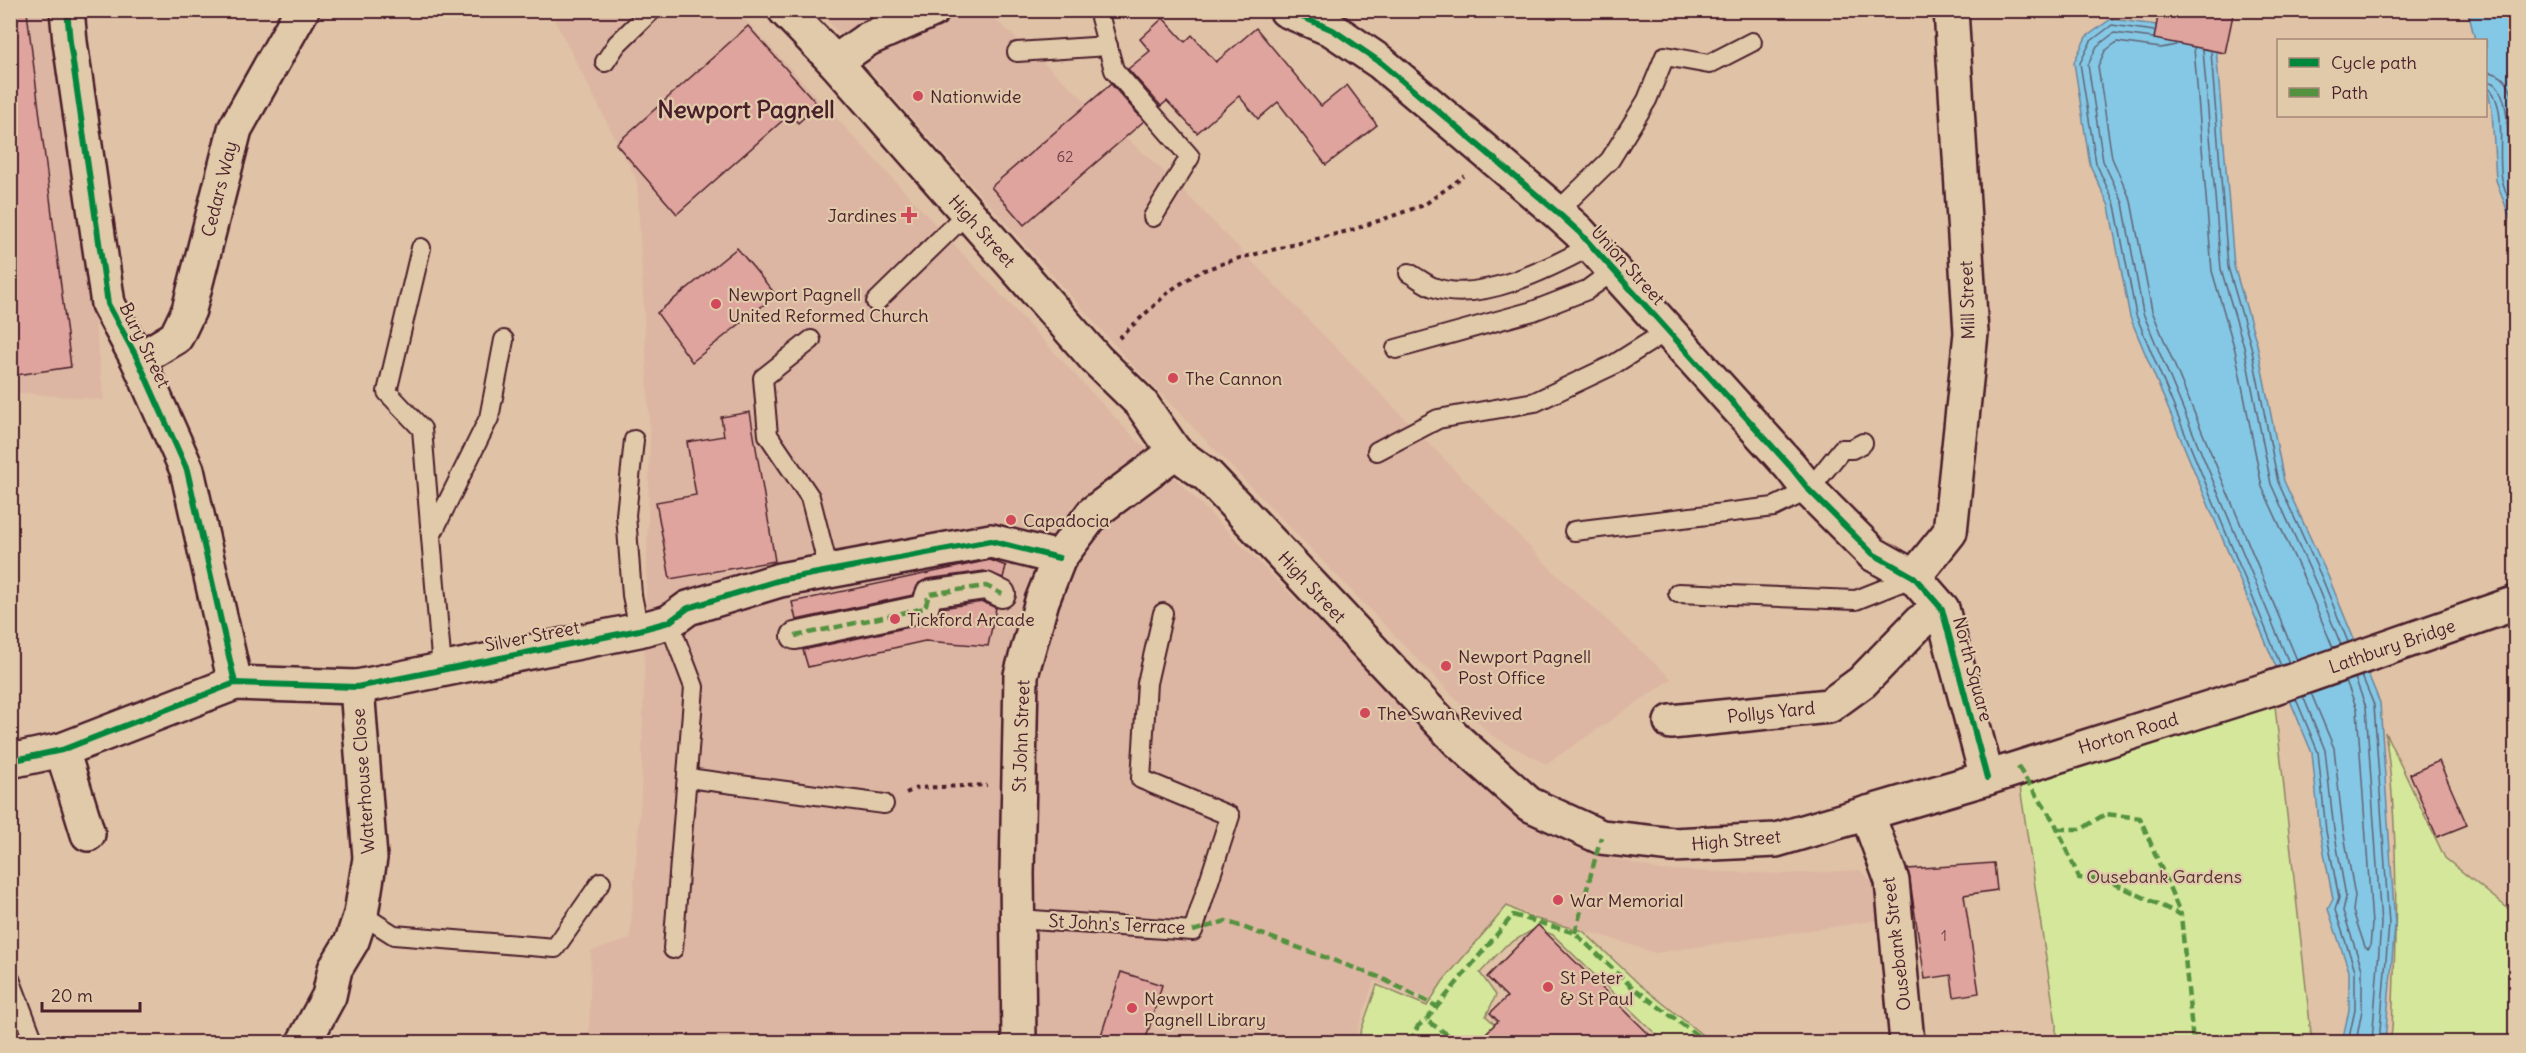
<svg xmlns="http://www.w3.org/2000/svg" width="2526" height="1053" font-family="Delius,sans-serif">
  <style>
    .built { fill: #dcb6a2 }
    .green { fill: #d4e79b; stroke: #8f8363; stroke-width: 1.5 }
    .water { fill: #84c8e5; stroke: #6d849b; stroke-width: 1.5 }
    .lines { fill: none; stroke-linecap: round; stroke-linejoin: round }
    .shore { stroke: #616375; stroke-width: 1.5 }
    .building { fill: #dea49d; stroke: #4a1f2b; stroke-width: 1.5 }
    .service-casing { stroke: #4a1f2b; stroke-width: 22 }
    .pedestrian-casing { stroke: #4a1f2b; stroke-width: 30 }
    .minor-casing { stroke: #4a1f2b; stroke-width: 38 }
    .tertiary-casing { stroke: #4a1f2b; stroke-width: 38 }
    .secondary-casing { stroke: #4a1f2b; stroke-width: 38 }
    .path { stroke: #4a1f2b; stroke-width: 4; stroke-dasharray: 4.5 4.5; stroke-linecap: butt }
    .service { stroke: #e1caaa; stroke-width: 18 }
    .pedestrian { stroke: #e1caaa; stroke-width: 26 }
    .minor { stroke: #e1caaa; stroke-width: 33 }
    .tertiary { stroke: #e1caaa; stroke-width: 33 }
    .secondary { stroke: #e1caaa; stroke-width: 33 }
    .quiet { stroke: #549240; stroke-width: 4.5; stroke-dasharray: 9 4.5; stroke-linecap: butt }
    .cycleway-casing { stroke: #e1caaa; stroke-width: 10 }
    .cycleway { stroke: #00873e; stroke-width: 6 }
    .poi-dot { fill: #d1495b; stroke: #e1caaa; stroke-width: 2 }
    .labels { text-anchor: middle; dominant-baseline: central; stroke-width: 4.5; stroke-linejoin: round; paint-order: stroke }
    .number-label { font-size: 15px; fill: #6f4048 }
    .poi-label { font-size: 18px; fill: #4a1f2b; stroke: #e1caaa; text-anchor: start }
    .street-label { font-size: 18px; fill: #4a1f2b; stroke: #e1caaa }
    .park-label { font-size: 18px; fill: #583336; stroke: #e1caaa }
    .district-label { font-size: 24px; font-weight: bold; fill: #4a1f2b; stroke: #e1caaa }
  </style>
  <rect width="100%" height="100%" fill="#e0c2a7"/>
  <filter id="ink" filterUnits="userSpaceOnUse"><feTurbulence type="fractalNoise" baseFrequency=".0167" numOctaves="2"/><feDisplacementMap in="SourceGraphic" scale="12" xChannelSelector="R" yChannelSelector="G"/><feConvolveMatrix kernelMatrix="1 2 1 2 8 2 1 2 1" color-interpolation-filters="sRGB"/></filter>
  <g filter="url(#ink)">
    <g class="built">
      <path d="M10,11H58L104,400L11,392Z"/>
      <path d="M550,11H737L1120,423L1460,764L1533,821L1574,848L1660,870L1787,874L1860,870L1876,885L1886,919L1655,953L1607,937L1545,920L1506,905L1430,998L1374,981L1354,1042H589L591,951L630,939L641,795L650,437L637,181Z"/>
      <path d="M820,11H986L1169,176L1556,574L1672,679L1546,764L1492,736L1129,361L886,89Z"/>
    </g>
    <g class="green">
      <path d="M2274,697L2312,1042H2056V1024L2020,787L2175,735Z"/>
      <path d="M2385,732L2445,858L2515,914V1042H2390L2392,1030C2396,931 2400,830 2385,732Z"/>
      <path d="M1507,906L1529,917L1583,931L1639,984L1711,1042H1664L1553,935L1536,928L1505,946L1480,973L1496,995L1486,1016L1513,1042H1357L1377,985L1427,1006L1443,981Z"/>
    </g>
    <g class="water">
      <path d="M2213,11L2234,266L2257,344L2284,481L2328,576L2380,703L2395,925L2385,1042H2342L2349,1010V971L2328,909L2333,899L2320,832L2312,753L2130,317L2109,206L2090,165L2074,62L2086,37L2111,19L2164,26Z"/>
      <path d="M2468,11H2515V231L2496,180L2492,110L2486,83V40H2475Z"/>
    </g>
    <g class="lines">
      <g class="shore">
        <path d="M2154,31L2112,25L2091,41L2080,63L2096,163L2115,205L2136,315L2281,666"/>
        <path d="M2153,38L2114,33L2097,46L2088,65L2103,161L2123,203L2143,313L2289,663"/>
        <path d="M2176,45L2161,48L2117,42L2105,51L2098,66L2112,158L2131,201L2152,311L2297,660"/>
        <path d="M2194,48L2212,271L2235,350L2262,487L2307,585L2333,648"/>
        <path d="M2203,50L2221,269L2244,347L2271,484L2315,581L2341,645"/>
        <path d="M2211,52L2228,267L2251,346L2278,482L2322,578L2348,642"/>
        <path d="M2486,72C2512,73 2514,100 2516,121"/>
        <path d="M2486,81C2515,83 2506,154 2509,176C2510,182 2513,188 2516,194"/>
        <path d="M2486,88L2491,90C2507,111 2497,154 2502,179C2504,191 2511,203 2516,215"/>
        <path d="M2362,676L2374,705L2389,924L2379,1042"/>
        <path d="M2355,678L2366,707L2381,924L2372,1042"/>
        <path d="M2311,693L2334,748L2343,829L2355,896L2353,911L2365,947L2368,949L2370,947L2372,924L2357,709L2346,681"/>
        <path d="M2303,696L2325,750L2334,830L2346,897L2343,911L2362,969V1010L2356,1042"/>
        <path d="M2296,699L2318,752L2326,831L2339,898L2335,910L2355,970V1010L2348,1042"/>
      </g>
    </g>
    <g class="building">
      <path d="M2159,10H2234L2225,53L2154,39Z"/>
      <path d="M27,12L71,367L10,376V13Z"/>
      <path d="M1163,18L1185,42L1192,35L1216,62L1256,28L1321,106L1347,85L1377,125L1326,165L1278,102L1258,119L1239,96L1197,133L1167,101L1161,106L1128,69L1150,51L1140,39Z"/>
      <path d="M748,26L818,105L798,123L790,114L677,214L616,144Z"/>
      <path d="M1111,84L1144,121L1024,225L991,187Z"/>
      <path d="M737,248L776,295L692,362L657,313Z"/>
      <path d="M750,412L775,561L670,579L656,502L696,495L687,442L724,436L721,417Z"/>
      <path d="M990,560L1006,566L1003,578L984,571L927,579L919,583L913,595L796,620L792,602Z"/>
      <path d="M983,602L996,608L988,646L925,641L808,667L803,650L928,623L936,618L941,608Z"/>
      <path d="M2439,761L2467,825L2437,837L2410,774Z"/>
      <path d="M1994,863L1997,890L1964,895L1979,993L1954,997L1951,975L1925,979L1908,869Z"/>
      <path d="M1538,925L1657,1042H1477L1498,1021L1490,1013L1507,997L1487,977Z"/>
      <path d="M1121,972L1162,985L1145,1042H1099Z"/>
    </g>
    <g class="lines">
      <g class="service-casing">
        <g id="service">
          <path d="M1098,10L1114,70L1190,157L1153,217"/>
          <path d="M1017,52L1108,46"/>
          <path d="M605,62L617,44L652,10"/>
          <path d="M1557,212L1610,160L1647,100L1665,56L1709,64L1752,42"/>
          <path d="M421,248L387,392L422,429L442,669"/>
          <path d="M1409,273C1417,277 1425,284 1433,287C1478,305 1552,267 1591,246"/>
          <path d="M876,302L966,214"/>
          <path d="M811,340L763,378L768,435L810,497L829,571"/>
          <path d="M1396,349L1533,311L1587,290L1613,271"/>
          <path d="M634,440L626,515L632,595L639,630"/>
          <path d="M1377,451L1438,419L1535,402L1613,365L1667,331"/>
          <path d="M1574,531L1774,507L1809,490L1842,449H1852L1863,443"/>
          <path d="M432,534L489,418L504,340"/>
          <path d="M1678,593L1856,600L1914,577"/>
          <path d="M669,622L694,687L673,949"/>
          <path d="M688,778L884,804"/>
          <path d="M361,914L394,935L555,948L601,882"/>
          <path d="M1018,919L1193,931L1230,816L1141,779L1147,683L1163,613"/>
          <path d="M10,979L34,1042"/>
        </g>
      </g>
      <g class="pedestrian-casing">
        <path id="pedestrian" d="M795,636L925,608L929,594L986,586L1002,594"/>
      </g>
      <g class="minor-casing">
        <g id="minor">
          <path d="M67,10L70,42L108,304L138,360L187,470L235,683"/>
          <path d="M1286,10L1333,30L1380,62L1557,212L1579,232L1790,466L1809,490L1873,554L1914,577L1942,609L1987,778"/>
          <path d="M835,62L868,39L933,10"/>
          <path d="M138,360L176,337L189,310L235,129L302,10"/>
          <path d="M1914,577L1950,532L1971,333L1951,10"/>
          <path d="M1671,722L1829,706L1862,682L1920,622L1942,609"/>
          <path d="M62,750L88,834"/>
          <path d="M10,761L62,750L235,683L357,687L639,630L669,622L688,608L780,580L991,541L1059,558"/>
          <path d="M1867,813L1892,881L1907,1042"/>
          <path d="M304,1042L329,996L335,969L352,941L361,914L370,858L357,687"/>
        </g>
      </g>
      <g class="tertiary-casing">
        <path id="tertiary" d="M785,10L835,62L1096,359L1141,403L1175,452"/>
      </g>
      <g class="secondary-casing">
        <path id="secondary" d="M1019,1042L1017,874L1021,675L1042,601L1059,558L1093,513L1175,452L1208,476L1458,741L1529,804L1601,837L1673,845L1776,840L1987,778L2269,689L2516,603"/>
      </g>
      <g class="path">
        <path d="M1119,338L1171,290L1199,272L1236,259L1352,230L1424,205L1464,176"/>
        <path d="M906,793L917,788L987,785"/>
      </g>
      <use href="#service" class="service"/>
      <use href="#pedestrian" class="pedestrian"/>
      <use href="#minor" class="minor"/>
      <use href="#tertiary" class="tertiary"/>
      <use href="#secondary" class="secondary"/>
      <g class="quiet">
        <path d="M795,636L925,608L929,594L986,586L1002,594"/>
        <path d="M2018,767L2055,823L2079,878L2107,880L2181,915L2193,1042"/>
        <path d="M2058,829H2082L2105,814L2140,818L2181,915"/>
        <path d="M1193,931L1226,921L1379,977L1436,1006"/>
        <path d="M1575,933L1601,837"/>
        <path d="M1410,1042L1418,1026L1426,1020"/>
        <path d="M1459,1042L1426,1020L1513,915L1575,933L1631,986L1706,1042"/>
      </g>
      <g class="cycleway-casing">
        <g id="cycleway">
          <path d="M67,10L70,42L108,304L138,360L187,470L235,683"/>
          <path d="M1286,10L1333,30L1380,62L1557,212L1579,232L1790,466L1809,490L1873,554L1914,577L1942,609L1987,778"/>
          <path d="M10,761L62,750L235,683L357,687L639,630L669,622L688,608L780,580L991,541L1059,558"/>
        </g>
      </g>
      <use href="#cycleway" class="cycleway"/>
    </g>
  </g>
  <g class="poi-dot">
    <circle cx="918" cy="96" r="6"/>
    <path d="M906 206h6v6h6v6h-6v6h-6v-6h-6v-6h6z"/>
    <circle cx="716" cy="304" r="6"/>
    <circle cx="1173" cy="378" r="6"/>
    <circle cx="1011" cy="520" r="6"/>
    <circle cx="895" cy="619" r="6"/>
    <circle cx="1446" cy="666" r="6"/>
    <circle cx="1365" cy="713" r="6"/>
    <circle cx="1558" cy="900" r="6"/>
    <circle cx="1548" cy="987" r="6"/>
    <circle cx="1132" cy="1008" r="6"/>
  </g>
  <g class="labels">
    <g class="number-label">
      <text x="1065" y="156">62</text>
      <text x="1944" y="935">1</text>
    </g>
    <g class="poi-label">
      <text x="930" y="96">Nationwide</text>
      <text x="897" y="215" text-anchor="end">Jardines</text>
      <text x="728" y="294">Newport Pagnell<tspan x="728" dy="21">United Reformed Church</tspan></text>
      <text x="1185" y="378">The Cannon</text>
      <text x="1023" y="520">Capadocia</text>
      <text x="907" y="619">Tickford Arcade</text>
      <text x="1458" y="656">Newport Pagnell<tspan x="1458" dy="21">Post Office</tspan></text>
      <text x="1377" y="713">The Swan Revived</text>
      <text x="1570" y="900">War Memorial</text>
      <text x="1560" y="977">St Peter<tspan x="1560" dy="21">&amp; St Paul</tspan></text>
      <text x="1144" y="998">Newport<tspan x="1144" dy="21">Pagnell Library</tspan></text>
    </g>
    <g class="street-label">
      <text transform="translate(219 189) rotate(-76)">Cedars Way</text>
      <text transform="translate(982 231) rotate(48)">High Street</text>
      <text transform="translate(1628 265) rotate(48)">Union Street</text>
      <text transform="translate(1967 300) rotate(-92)">Mill Street</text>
      <text transform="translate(145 345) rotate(64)">Bury Street</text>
      <text transform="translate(1312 587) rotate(47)">High Street</text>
      <text transform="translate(532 636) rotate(-11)">Silver Street</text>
      <text transform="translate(2392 646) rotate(-19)">Lathbury Bridge</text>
      <text transform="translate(1973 669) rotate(75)">North Square</text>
      <text transform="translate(1771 712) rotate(-6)">Pollys Yard</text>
      <text transform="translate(2128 733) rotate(-17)">Horton Road</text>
      <text transform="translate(1021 736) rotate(-88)">St John Street</text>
      <text transform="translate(363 781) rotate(-94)">Waterhouse Close</text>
      <text transform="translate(1736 840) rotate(-5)">High Street</text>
      <text transform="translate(1117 924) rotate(3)">St John's Terrace</text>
      <text transform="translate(1896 944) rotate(-97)">Ousebank Street</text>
    </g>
    <g class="park-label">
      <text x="2164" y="876">Ousebank Gardens</text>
    </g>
    <g class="district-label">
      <text x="746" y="109">Newport Pagnell</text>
    </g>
  </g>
  <rect width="2526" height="1053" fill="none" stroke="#e1caaa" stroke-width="36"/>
  <rect x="18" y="18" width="2490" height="1017" fill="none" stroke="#4a1f2b" stroke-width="2" filter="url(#ink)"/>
  <rect x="2277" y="39" width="210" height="78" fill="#e1caaa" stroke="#a58677" stroke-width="1.5"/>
  <rect x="2289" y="58" width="30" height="9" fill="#00873e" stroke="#a58677" stroke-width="1.5"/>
  <text x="2331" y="69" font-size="18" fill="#4a1f2b">Cycle path</text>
  <rect x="2289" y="88" width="30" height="9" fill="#549240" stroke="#a58677" stroke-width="1.5"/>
  <text x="2331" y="99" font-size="18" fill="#4a1f2b">Path</text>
  <path d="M42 1002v9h98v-9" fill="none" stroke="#4a1f2b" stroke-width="3"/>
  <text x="51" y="1002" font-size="18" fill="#4a1f2b" stroke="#e1caaa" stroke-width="4.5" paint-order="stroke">20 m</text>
</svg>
